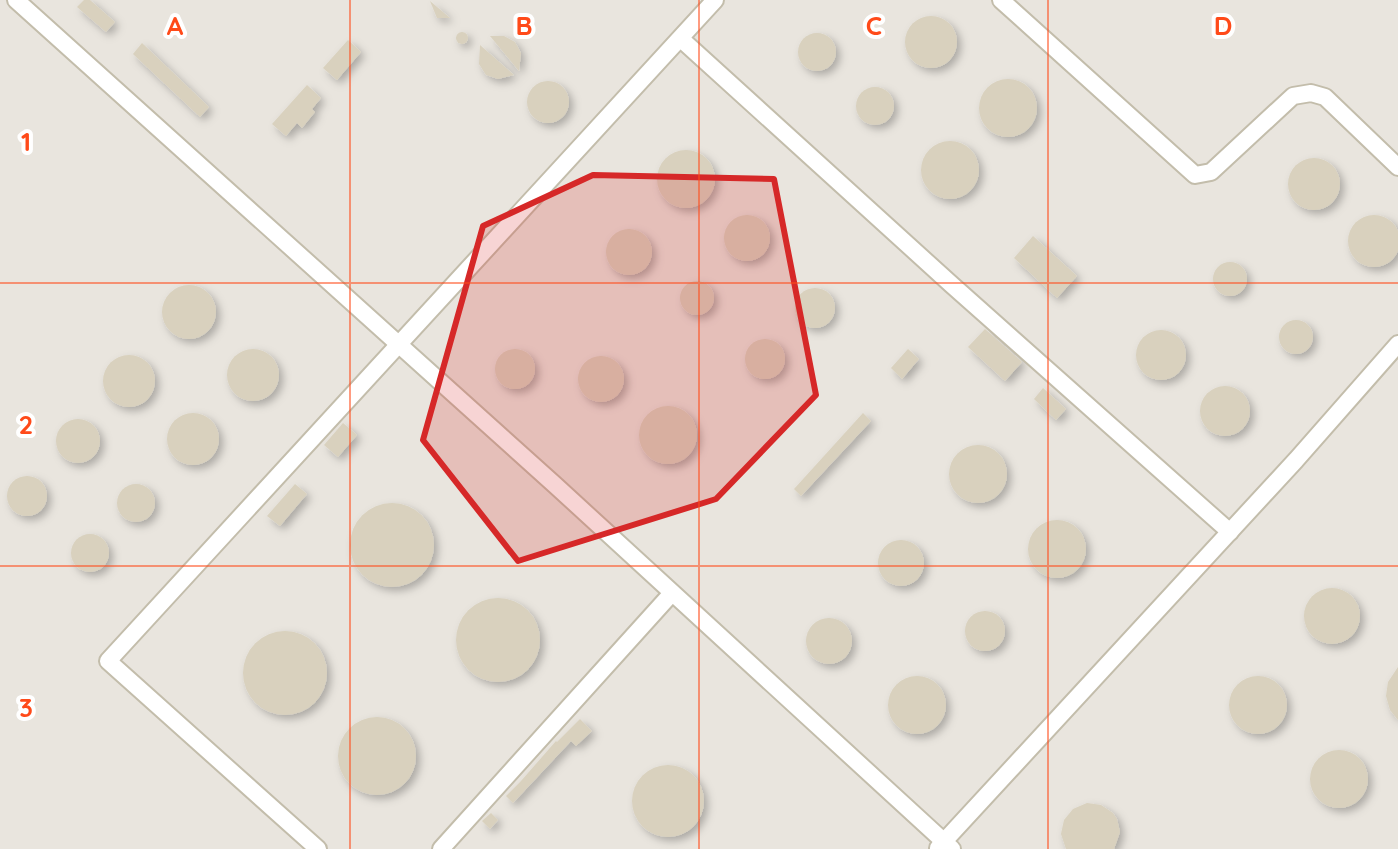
<svg xmlns="http://www.w3.org/2000/svg" width="1398" height="849" font-family="Quicksand,sans-serif">
  <style>
    .industrial { fill: #e9e5de }
    .building { fill: #d9d1be; filter: url(#shadow) }
    .lines { fill: none; stroke-linecap: round; stroke-linejoin: round }
    .minor-casing { stroke: #c3bdab; stroke-width: 20 }
    .minor { stroke: #fff; stroke-width: 16 }
    .marked { fill: #d62828; fill-opacity: 0.2; stroke: #d62828; stroke-width: 6; stroke-linejoin: round }
    .grid { fill: none; stroke: #ff4a19; stroke-width: 2; stroke-opacity: 0.55 }
    .grid-label { font-size: 26px; text-anchor: middle; font-weight: bold; fill: #ff4a19; stroke: #fff; stroke-width: 8; stroke-linejoin: round; paint-order: stroke }
  </style>
  <defs>
    <filter id="shadow"><feDropShadow dx="4" dy="4" stdDeviation="4" flood-color="#0004"/></filter>
  </defs>
  <rect width="100%" height="100%" fill="#f6f4ea"/>
  <rect class="industrial" x="0" y="0" width="1398" height="849"/>
  <g class="building">
    <path d="M84,0H90L115,22L106,32L77,7Z"/>
    <path d="M430,1L450,18H437Z"/>
    <circle cx="931" cy="42" r="26"/>
    <circle cx="462" cy="38" r="6"/>
    <circle cx="817" cy="52" r="19"/>
    <path d="M490,36H504L515,42L521,53L519,71Z"/>
    <path d="M348,40L361,52L337,80L323,68Z"/>
    <path d="M142,43L209,107L200,117L133,54Z"/>
    <path d="M480,45L514,75L498,79L486,75L479,64Z"/>
    <circle cx="1008" cy="108" r="29"/>
    <circle cx="548" cy="102" r="21"/>
    <path d="M307,85L321,98L312,109L315,112L302,128L297,123L286,136L272,124Z"/>
    <circle cx="875" cy="106" r="19"/>
    <circle cx="950" cy="170" r="29"/>
    <circle cx="686" cy="179" r="29"/>
    <circle cx="1314" cy="184" r="26"/>
    <circle cx="747" cy="238" r="23"/>
    <circle cx="1374" cy="241" r="26"/>
    <circle cx="629" cy="252" r="23"/>
    <path d="M1033,236L1077,276L1057,298L1014,258Z"/>
    <circle cx="1230" cy="279" r="17"/>
    <circle cx="697" cy="298" r="17"/>
    <circle cx="189" cy="312" r="27"/>
    <circle cx="815" cy="308" r="20"/>
    <circle cx="1296" cy="337" r="17"/>
    <path d="M985,329L1022,362L1005,381L968,347Z"/>
    <circle cx="1161" cy="355" r="25"/>
    <circle cx="765" cy="359" r="20"/>
    <path d="M908,349L919,359L902,379L891,368Z"/>
    <circle cx="253" cy="375" r="26"/>
    <circle cx="515" cy="369" r="20"/>
    <circle cx="129" cy="381" r="26"/>
    <circle cx="601" cy="379" r="23"/>
    <circle cx="1225" cy="411" r="25"/>
    <path d="M1043,388L1066,409L1056,420L1034,399Z"/>
    <circle cx="668" cy="435" r="29"/>
    <path d="M863,413L871,421L801,496L794,489Z"/>
    <circle cx="193" cy="439" r="26"/>
    <circle cx="78" cy="441" r="22"/>
    <path d="M343,423L357,435L338,457L324,445Z"/>
    <circle cx="978" cy="474" r="29"/>
    <circle cx="27" cy="496" r="20"/>
    <circle cx="136" cy="503" r="19"/>
    <path d="M295,484L307,494L280,526L267,516Z"/>
    <circle cx="392" cy="545" r="42"/>
    <circle cx="1057" cy="549" r="29"/>
    <circle cx="90" cy="553" r="19"/>
    <circle cx="901" cy="563" r="23"/>
    <circle cx="1332" cy="616" r="28"/>
    <circle cx="498" cy="640" r="42"/>
    <circle cx="985" cy="631" r="20"/>
    <circle cx="829" cy="641" r="23"/>
    <circle cx="285" cy="673" r="42"/>
    <path d="M1398,667V720L1390,710L1386,696L1388,682Z"/>
    <circle cx="917" cy="705" r="29"/>
    <circle cx="1258" cy="705" r="29"/>
    <circle cx="377" cy="756" r="39"/>
    <path d="M580,719L592,731L576,746L571,741L513,803L506,796L521,781L556,741L557,742Z"/>
    <circle cx="1339" cy="779" r="29"/>
    <circle cx="668" cy="801" r="36"/>
    <path d="M1087,803L1101,805L1113,813L1117,819L1120,832L1114,849H1066L1061,834L1064,820L1073,809Z"/>
    <path d="M491,813L498,820L490,829L482,821Z"/>
  </g>
  <g class="lines">
    <g class="minor-casing">
      <g id="minor">
        <path d="M16,0L555,485L952,849"/>
        <path d="M1001,0L1195,175L1211,172L1293,96L1311,93L1325,97L1398,167"/>
        <path d="M681,39L952,285L1230,532"/>
        <path d="M938,848L1296,460L1398,344"/>
        <path d="M318,849L108,661L715,0"/>
        <path d="M441,849L672,593"/>
      </g>
    </g>
    <use href="#minor" class="minor"/>
  </g>
  <path class="marked" d="M593,175L774,179L816,395L716,499L518,561L423,440L483,226Z"/>
  <path class="grid" d="M350,0V849M699,0V849M1048,0V849M0,283H1398M0,566H1398"/>
  <g class="grid-label">
    <text x="175" y="35">A</text>
    <text x="524" y="35">B</text>
    <text x="874" y="35">C</text>
    <text x="1223" y="35">D</text>
    <text x="26" y="151">1</text>
    <text x="26" y="434">2</text>
    <text x="26" y="717">3</text>
  </g>
</svg>
